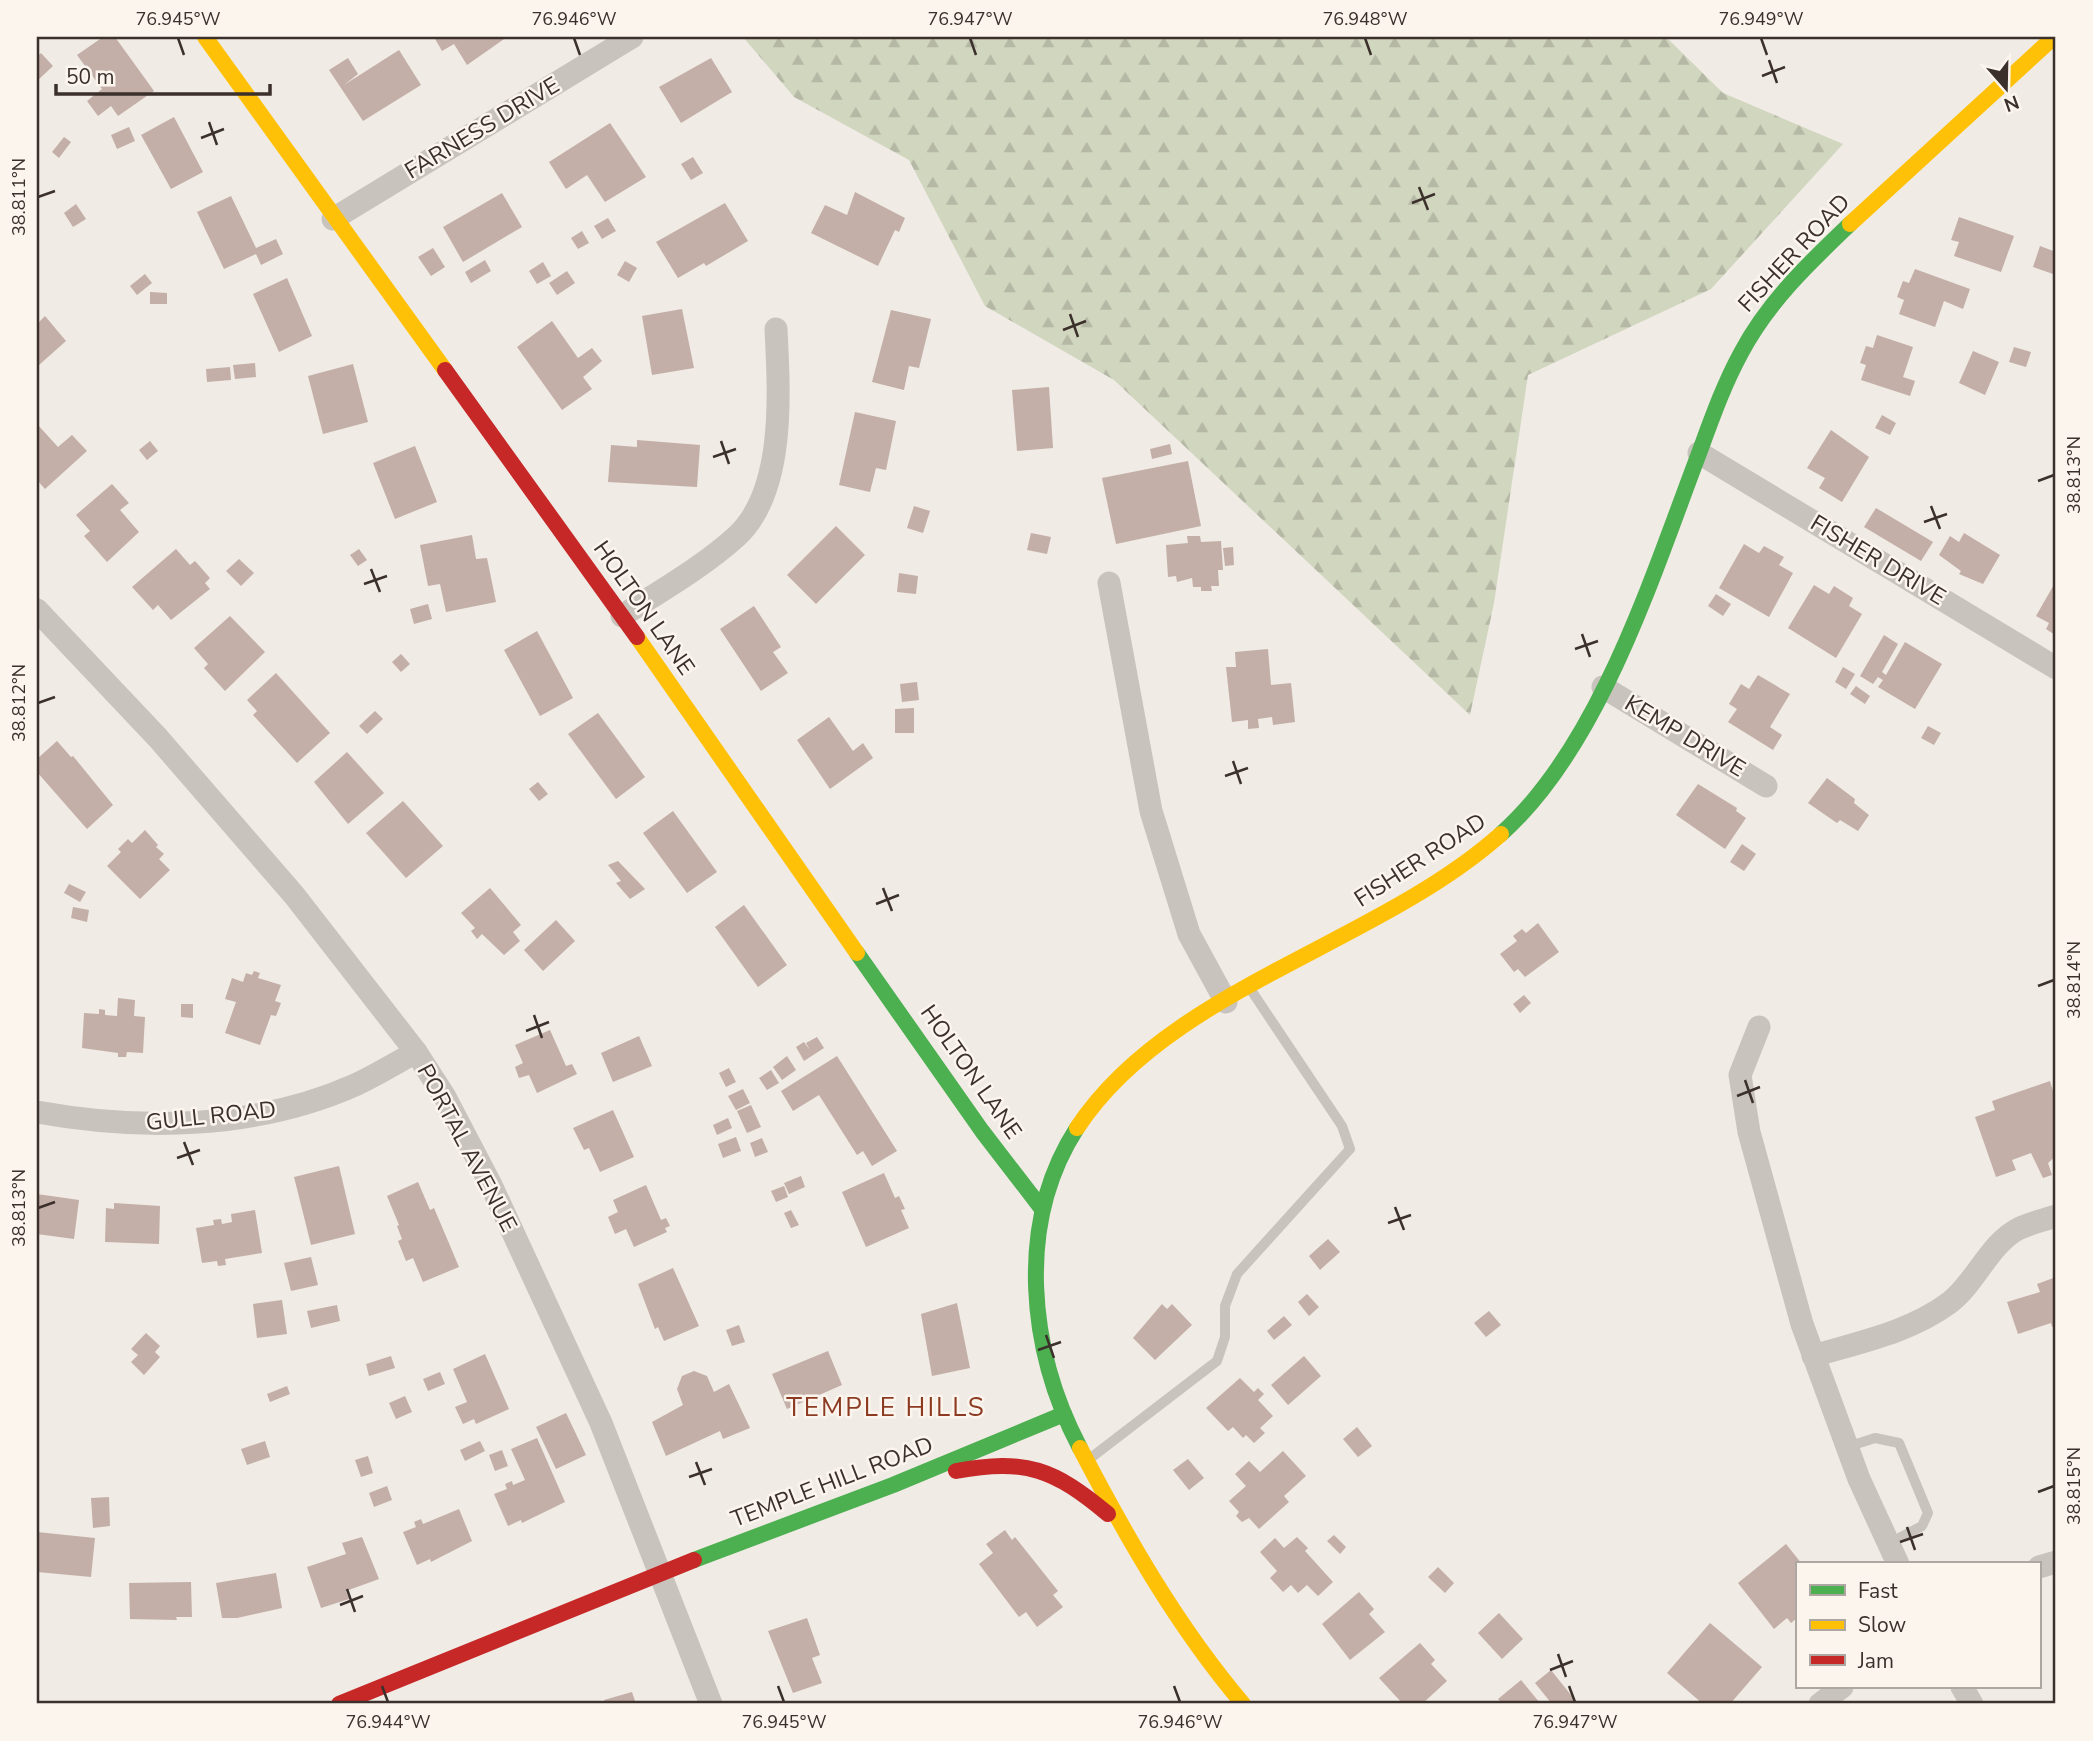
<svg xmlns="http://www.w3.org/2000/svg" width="2093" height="1741" font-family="'Nunito Sans',sans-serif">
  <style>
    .forest { fill: url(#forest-firs) }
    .building { fill: #c3afa7 }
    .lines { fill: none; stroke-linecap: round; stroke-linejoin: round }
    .lane { stroke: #c9c3be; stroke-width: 10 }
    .street { stroke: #c9c3be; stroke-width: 23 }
    .fast { stroke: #4caf50; stroke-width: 16 }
    .slow { stroke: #ffc107; stroke-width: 16 }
    .jam { stroke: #c62828; stroke-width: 16 }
    .ticks { fill: none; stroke: #3b302b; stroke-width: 2.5 }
    .labels { text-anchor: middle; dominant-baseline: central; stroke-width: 5; stroke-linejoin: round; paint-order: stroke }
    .street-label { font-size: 23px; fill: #3b302b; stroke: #fbf5ee }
    .quarter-label { font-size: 26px; letter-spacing: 2px; fill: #8c3b22; stroke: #fbf5ee }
    .neatline { fill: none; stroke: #3b302b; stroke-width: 2.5 }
    .ticks-label { font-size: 18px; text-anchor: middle; fill: #3b302b }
  </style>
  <defs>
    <pattern id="forest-firs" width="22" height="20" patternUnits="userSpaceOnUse" patternTransform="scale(1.75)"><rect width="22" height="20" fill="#d1d6bf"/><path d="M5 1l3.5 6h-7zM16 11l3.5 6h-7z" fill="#b4b8a4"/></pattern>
  </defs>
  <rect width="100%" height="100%" fill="#f0ebe5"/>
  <path class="forest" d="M743,37H1666L1723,93L1843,144L1711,289L1528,375L1494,603L1470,715L1114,380L985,306L909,160L794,97Z"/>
  <g class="building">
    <path d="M103,37H115L154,91L118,116L111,106L98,116L87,101L102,89L77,55Z"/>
    <path d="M434,37H507L467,65L454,44L442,51Z"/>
    <path d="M399,50L421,85L363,121L329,70L348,58L358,74L344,85Z"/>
    <path d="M41,53L53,66L37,81V57Z"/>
    <path d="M711,58L732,92L681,123L659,87Z"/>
    <path d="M174,117L203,172L171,189L141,135Z"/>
    <path d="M610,123L646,177L605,202L587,175L566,189L549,162Z"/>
    <path d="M129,127L135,141L117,149L111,135Z"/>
    <path d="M64,137L71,142L59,158L52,152Z"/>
    <path d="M693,157L703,173L691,180L681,164Z"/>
    <path d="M855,192L905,218L899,232L895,230L878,266L811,233L825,205L847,215Z"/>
    <path d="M502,193L522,227L463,262L443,227Z"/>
    <path d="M231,196L256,248L276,239L283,254L261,265L256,254L224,269L197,212Z"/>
    <path d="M725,203L748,241L706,266L704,263L678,278L656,242Z"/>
    <path d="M76,204L86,219L73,227L64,213Z"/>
    <path d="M1959,217L2014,236L2001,272L1954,256L1959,242L1951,240Z"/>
    <path d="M608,218L616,231L602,239L594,226Z"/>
    <path d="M582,231L589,243L578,249L571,238Z"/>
    <path d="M2040,246L2056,252L2053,274L2033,267Z"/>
    <path d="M433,248L445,267L431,276L418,257Z"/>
    <path d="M485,260L491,271L471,283L465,272Z"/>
    <path d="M625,261L637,268L629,282L617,275Z"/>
    <path d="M543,262L551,276L537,284L529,271Z"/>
    <path d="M1915,269L1970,289L1963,309L1944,301L1935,327L1899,314L1904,300L1897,297L1903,281L1909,283Z"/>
    <path d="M567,271L575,283L557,295L549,283Z"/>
    <path d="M145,274L152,283L137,295L130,286Z"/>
    <path d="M287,278L312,336L279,352L253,294Z"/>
    <path d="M150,292L167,293V304H150Z"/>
    <path d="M682,309L694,368L652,375L642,316Z"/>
    <path d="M891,310L931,319L919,368L909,366L904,390L872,382Z"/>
    <path d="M45,316L66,341L39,365L37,324Z"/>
    <path d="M552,321L578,358L592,348L602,361L583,377L592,389L562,410L517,347Z"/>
    <path d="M1877,335L1913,347L1903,377L1915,381L1910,396L1861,380L1866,365L1860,363L1866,346L1873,348Z"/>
    <path d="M2014,347L2031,352L2026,367L2009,362Z"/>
    <path d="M1973,351L1999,362L1985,395L1959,383Z"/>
    <path d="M255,363L256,377L235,379L233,365Z"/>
    <path d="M353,364L368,422L323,434L308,376Z"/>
    <path d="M230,367L231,380L207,382L206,369Z"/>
    <path d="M1049,387L1053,448L1017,451L1012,390Z"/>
    <path d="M855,412L896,421L886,470L876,468L870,492L839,485Z"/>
    <path d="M1882,415L1896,423L1890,435L1875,428Z"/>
    <path d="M37,424L58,447L72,435L87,451L45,489L37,480Z"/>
    <path d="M1831,430L1869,457L1842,502L1819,488L1825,478L1807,468Z"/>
    <path d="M637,440L700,445L697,487L608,482L611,445L637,447Z"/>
    <path d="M150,441L158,451L147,460L139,450Z"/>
    <path d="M1170,444L1172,454L1152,459L1150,449Z"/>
    <path d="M415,446L437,502L395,519L373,463Z"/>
    <path d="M1188,461L1201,526L1116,544L1102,478Z"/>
    <path d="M112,484L129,503L120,510L139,532L107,562L84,536L90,531L76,515Z"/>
    <path d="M914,506L930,511L923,533L907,528Z"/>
    <path d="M1876,508L1933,542L1921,561L1864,527Z"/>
    <path d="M836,526L865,555L816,604L787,575Z"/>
    <path d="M1031,533L1051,537L1047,554L1027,550Z"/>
    <path d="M1964,533L2000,555L1983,584L1959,574L1961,571L1939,555L1950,536L1959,542Z"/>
    <path d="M472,535L476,559L487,558L496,602L446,612L440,584L428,586L420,545Z"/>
    <path d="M1187,536H1200L1201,542L1221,541L1223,570H1218L1219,586H1211L1212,591H1201V587H1193L1192,578L1177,582L1176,576L1168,577L1166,545L1188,543Z"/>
    <path d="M1744,544L1759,553L1764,546L1784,557L1779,565L1793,573L1769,617L1719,588Z"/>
    <path d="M1233,547L1234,565L1225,566L1223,548Z"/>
    <path d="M176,549L190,565L195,561L210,578L205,583L210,589L171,620L158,605L153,610L132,587Z"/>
    <path d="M359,549L367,560L358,566L350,555Z"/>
    <path d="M239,559L254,573L241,586L226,571Z"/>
    <path d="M899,573L918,576L916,594L897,592Z"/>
    <path d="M2056,581V634L2055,635L2046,629L2049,623L2036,616Z"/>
    <path d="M1814,585L1829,594L1834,586L1853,598L1849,606L1862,614L1836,658L1788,628Z"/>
    <path d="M1716,594L1731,604L1723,616L1708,606Z"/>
    <path d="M428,604L432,619L414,624L410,609Z"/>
    <path d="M754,606L781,647L773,652L788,673L761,691L720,629Z"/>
    <path d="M230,616L265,652L225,691L204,668L208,664L194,648Z"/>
    <path d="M537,631L573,698L540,716L504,650Z"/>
    <path d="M1884,635L1898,644L1882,672L1886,675L1905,642L1942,664L1915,709L1878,687L1883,680L1878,677L1873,684L1860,676Z"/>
    <path d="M1268,649L1271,685L1291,683L1295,722L1273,725L1272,717L1258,719L1259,728L1248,729V720L1232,722L1226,667H1236L1235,652Z"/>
    <path d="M401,654L410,664L401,672L392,662Z"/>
    <path d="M1843,667L1855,674L1846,689L1835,682Z"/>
    <path d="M276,673L330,733L297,763L253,715L257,711L247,700Z"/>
    <path d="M1758,675L1790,694L1770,727L1782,735L1773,750L1728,722L1737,709L1729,704L1741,684L1749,689Z"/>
    <path d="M917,682L919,700L902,702L900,684Z"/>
    <path d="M1856,686L1870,696L1865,704L1850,694Z"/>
    <path d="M914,708V733H895V709Z"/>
    <path d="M375,711L383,719L367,734L359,726Z"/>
    <path d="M598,713L645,777L616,799L568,734Z"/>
    <path d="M829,717L853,751L863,743L873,758L830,789L797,740Z"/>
    <path d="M1928,726L1941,733L1934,745L1921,738Z"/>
    <path d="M57,741L71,757L73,756L113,805L87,829L37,772V759Z"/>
    <path d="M347,752L384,793L348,824L314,782Z"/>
    <path d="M1827,778L1855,799L1854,803L1869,815L1858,831L1840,820L1837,823L1808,803Z"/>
    <path d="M538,782L548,794L539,801L529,789Z"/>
    <path d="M1698,784L1737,808L1736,811L1746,818L1725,849L1676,815Z"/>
    <path d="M403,801L443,846L406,878L366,833Z"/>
    <path d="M673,811L717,872L687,893L643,833Z"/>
    <path d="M145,830L158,845L156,847L164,854L159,859L170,870L140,899L107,866L121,852L118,849L128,839L132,843Z"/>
    <path d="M1742,844L1756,854L1744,871L1730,862Z"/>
    <path d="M618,861L645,889L630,899L616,883L621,881L608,865Z"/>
    <path d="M69,884L86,892L80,902L64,893Z"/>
    <path d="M490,888L521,925L513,932L520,941L504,955L482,934L477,939L471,931L475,928L461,913Z"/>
    <path d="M744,905L787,965L758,987L715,927Z"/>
    <path d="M73,907L89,910L87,922L71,918Z"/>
    <path d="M556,920L575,941L543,971L524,950Z"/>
    <path d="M1538,923L1559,952L1525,977L1518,969L1514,972L1500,954L1517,941L1513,936L1522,929L1526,933Z"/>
    <path d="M254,971L260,973L258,978L281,985L275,1001L281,1003L276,1016L271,1015L260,1045L225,1033L236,1002L225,999L232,978L243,982L246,973L252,975Z"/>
    <path d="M1524,995L1531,1003L1520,1013L1513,1004Z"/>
    <path d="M118,998L135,1000L134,1016L145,1017L143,1053L127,1052L126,1057H118V1053L82,1048L84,1013L99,1014V1009L105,1010V1015L117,1016Z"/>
    <path d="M181,1004H193V1018L181,1017Z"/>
    <path d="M550,1030L566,1066L572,1064L577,1074L537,1093L529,1075L519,1078L515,1067L523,1063L515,1045Z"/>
    <path d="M639,1036L652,1066L613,1082L601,1053Z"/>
    <path d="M817,1037L824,1048L804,1061L796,1047L804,1042L810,1050L806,1043Z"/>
    <path d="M787,1056L796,1070L782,1080L773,1067Z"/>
    <path d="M837,1056L897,1151L872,1166L863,1151L857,1155L819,1095L793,1111L781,1091Z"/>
    <path d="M729,1068L736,1082L726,1087L719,1073Z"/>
    <path d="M771,1070L779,1083L767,1090L759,1078Z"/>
    <path d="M2050,1081L2053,1091L2056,1090V1156L2048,1163L2052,1175L2043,1178L2031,1153L2012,1160L2016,1170L1996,1177L1975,1117L1995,1110L1992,1101Z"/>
    <path d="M743,1089L750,1103L736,1110L728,1096Z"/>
    <path d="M751,1105L761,1127L747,1133L737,1111Z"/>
    <path d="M613,1110L634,1157L600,1172L589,1148L584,1150L573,1128Z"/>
    <path d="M728,1118L732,1128L717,1135L713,1125Z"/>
    <path d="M736,1137L741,1151L723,1158L718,1144Z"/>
    <path d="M762,1138L768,1152L755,1157L750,1143Z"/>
    <path d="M339,1166L355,1234L311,1245L294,1177Z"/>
    <path d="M884,1173L895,1198L899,1196L905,1209L901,1210L909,1228L866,1247L842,1192Z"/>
    <path d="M801,1176L805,1187L789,1194L784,1183Z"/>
    <path d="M418,1182L430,1210L434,1208L459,1267L423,1282L413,1258L406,1261L398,1241L402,1239L397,1226L399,1225L387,1196Z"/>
    <path d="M646,1185L661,1220L666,1218L670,1226L665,1228L667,1232L634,1247L626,1229L615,1234L608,1217L618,1212L613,1200Z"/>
    <path d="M784,1186L788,1197L776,1202L771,1191Z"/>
    <path d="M37,1194L79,1200L74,1239L37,1234Z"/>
    <path d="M114,1203L160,1206L159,1244L105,1242L106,1208L114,1209Z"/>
    <path d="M255,1210L262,1253L225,1259L226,1265L218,1266L217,1261L202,1263L196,1228L214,1225L213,1220L221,1219L222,1224L232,1222L231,1214Z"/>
    <path d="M791,1210L799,1225L791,1228L784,1213Z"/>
    <path d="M1328,1239L1340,1252L1320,1270L1309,1256Z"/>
    <path d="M311,1257L318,1285L291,1291L284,1263Z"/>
    <path d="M673,1268L699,1326L664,1341L658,1327L655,1329L638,1284Z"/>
    <path d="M2056,1277V1326L2052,1327L2051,1323L2018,1334L2007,1302L2040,1292L2037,1284Z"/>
    <path d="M1307,1294L1319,1307L1309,1316L1298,1302Z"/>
    <path d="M282,1300L287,1334L257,1338L253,1304Z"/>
    <path d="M957,1303L970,1368L932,1376L921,1314Z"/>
    <path d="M1162,1304L1167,1309L1172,1304L1192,1325L1155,1360L1133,1338Z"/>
    <path d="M337,1305L340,1321L311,1328L307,1311Z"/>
    <path d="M1489,1311L1501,1325L1486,1337L1474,1323Z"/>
    <path d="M1284,1316L1292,1325L1274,1340L1267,1331Z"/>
    <path d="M739,1325L745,1342L732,1346L726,1330Z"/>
    <path d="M146,1333L160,1346L155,1352L160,1357L144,1375L131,1362L138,1355L131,1349Z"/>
    <path d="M828,1351L842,1385L787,1409L772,1374Z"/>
    <path d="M485,1354L509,1409L476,1424L474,1419L463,1424L455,1407L467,1402L453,1369Z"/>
    <path d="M391,1356L395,1368L369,1376L366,1364Z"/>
    <path d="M1304,1356L1321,1376L1288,1405L1271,1385Z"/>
    <path d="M694,1371L707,1376L714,1392L729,1384L750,1428L723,1439L720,1431L666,1456L652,1422L683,1405L677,1389L682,1376Z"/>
    <path d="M440,1372L445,1384L428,1391L423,1379Z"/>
    <path d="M1240,1378L1254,1392L1258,1388L1264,1394L1258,1400L1273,1416L1260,1428L1265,1433L1254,1443L1246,1435L1243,1438L1233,1427L1228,1431L1206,1408Z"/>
    <path d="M287,1386L290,1394L270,1402L267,1394Z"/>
    <path d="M405,1396L412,1412L396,1419L389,1403Z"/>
    <path d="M566,1413L586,1455L556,1469L536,1427Z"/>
    <path d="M1357,1427L1372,1446L1358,1457L1343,1439Z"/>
    <path d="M537,1438L565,1502L522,1523L521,1520L508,1526L494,1494L507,1489L505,1484L512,1481L513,1485L525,1480L511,1449Z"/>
    <path d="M265,1441L270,1457L247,1465L241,1449Z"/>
    <path d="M480,1441L485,1451L465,1461L460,1450Z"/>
    <path d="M502,1450L508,1466L495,1471L489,1455Z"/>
    <path d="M1283,1451L1306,1476L1284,1496L1289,1502L1259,1529L1249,1518L1242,1522L1236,1516L1239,1512L1229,1501L1246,1486L1235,1474L1249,1461L1260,1472Z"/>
    <path d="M368,1456L373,1473L361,1477L355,1460Z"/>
    <path d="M1188,1459L1204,1478L1189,1490L1173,1470Z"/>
    <path d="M387,1486L392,1500L374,1507L369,1493Z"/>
    <path d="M109,1497L110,1526L93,1528L91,1498Z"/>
    <path d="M459,1509L472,1541L431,1562L430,1559L417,1565L403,1532L416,1527L414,1522L421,1519L423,1524Z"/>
    <path d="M1005,1530L1012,1540L1015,1537L1058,1591L1053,1595L1063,1607L1037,1627L1026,1612L1019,1617L979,1564L993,1553L986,1544Z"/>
    <path d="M37,1532L95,1538L91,1577L37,1572Z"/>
    <path d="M1334,1535L1346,1547L1340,1554L1327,1541Z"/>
    <path d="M362,1537L379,1579L346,1591L349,1599L321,1608L307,1567L346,1554L342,1543Z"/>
    <path d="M1297,1537L1308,1548L1305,1551L1333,1582L1318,1596L1307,1585L1298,1593L1291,1585L1283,1592L1270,1578L1277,1571L1260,1552L1275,1538L1284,1548Z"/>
    <path d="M1786,1544L1802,1564H1797V1618L1791,1623L1787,1618L1774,1629L1738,1583Z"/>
    <path d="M1438,1567L1454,1583L1445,1593L1428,1577Z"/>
    <path d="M276,1573L282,1608L237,1618H222L216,1583Z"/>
    <path d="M191,1582L192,1617H176L177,1620L130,1619L129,1583Z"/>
    <path d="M1359,1592L1374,1609L1369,1614L1385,1632L1350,1660L1322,1624Z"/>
    <path d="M1499,1613L1523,1639L1502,1659L1478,1633Z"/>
    <path d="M807,1618L820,1655L812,1658L822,1683L793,1693L768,1631Z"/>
    <path d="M1710,1623L1762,1667L1730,1704H1703L1667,1673Z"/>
    <path d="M1420,1643L1435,1660L1431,1664L1447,1681L1422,1704H1403L1379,1678Z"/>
    <path d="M1551,1670L1578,1704H1552L1535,1683Z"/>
    <path d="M1521,1680L1540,1703L1502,1704L1498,1699Z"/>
    <path d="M632,1692L636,1704H605L604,1700Z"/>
  </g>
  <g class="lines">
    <g class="lane">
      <path d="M1847,1447L1875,1438L1899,1443L1928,1513L1922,1526L1888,1544"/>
      <path d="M1088,1460L1217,1361L1225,1337V1306L1237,1274L1350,1149L1342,1126L1251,990"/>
    </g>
    <g class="street">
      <path d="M333,219L632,37"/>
      <path d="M1699,453L2056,668"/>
      <path d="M1109,583L1151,811L1189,934L1226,1002"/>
      <path d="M37,610L158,738L294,895L416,1052L445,1097L491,1185L601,1423L711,1704"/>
      <path d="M622,616C660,591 703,567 737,536C786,490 779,391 776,329"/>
      <path d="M1603,687L1766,786"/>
      <path d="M1759,1027L1740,1075L1749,1132L1802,1324L1859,1479L1898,1564"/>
      <path d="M37,1112C142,1131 256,1129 355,1085C376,1075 396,1063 416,1052"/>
      <path d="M1813,1356C1860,1342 1910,1332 1949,1303C1976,1283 1989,1243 2020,1228C2031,1223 2044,1220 2056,1216"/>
      <path d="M2039,1567L2056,1562"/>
      <path d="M1962,1687L1972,1704"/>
      <path d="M1820,1704L1842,1687"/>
    </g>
    <g class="fast">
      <path d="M1501,834C1599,747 1652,577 1698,456C1711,421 1723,386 1741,353C1768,302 1809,263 1850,224"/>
      <path d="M857,953L982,1131L1042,1209"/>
      <path d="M1077,1128C1015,1224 1029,1351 1080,1448"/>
      <path d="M694,1560L893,1485L1064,1414"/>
    </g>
    <g class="slow">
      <path d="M205,37L445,370"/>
      <path d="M1850,224L2054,37"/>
      <path d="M637,637L857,953"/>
      <path d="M1077,1128C1168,989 1378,944 1501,834"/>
      <path d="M1080,1448C1127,1538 1177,1626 1243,1704"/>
    </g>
    <g class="jam">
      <path d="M445,370L637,637"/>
      <path d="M956,1471C1026,1458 1054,1469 1108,1514"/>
      <path d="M339,1704L694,1560"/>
    </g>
  </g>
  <path class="ticks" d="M178,38L184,55M574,38L580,55M970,38L976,55M1365,38L1371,55M1761,38L1767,55M1769,60L1777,83M1762,76L1785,67M209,122L217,145M201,138L224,129M1419,187L1428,210M38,197L55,191M1412,203L1435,194M1070,314L1078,337M1063,330L1086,321M721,441L729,464M713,457L736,449M2038,481L2054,475M1931,506L1940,529M1924,522L1947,514M371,569L380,592M364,584L387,576M1582,634L1590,657M1575,649L1598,641M38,703L55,697M1233,761L1241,784M1225,776L1248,768M883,888L892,911M876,904L899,895M2038,986L2054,980M534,1015L542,1038M526,1031L549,1022M1745,1080L1753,1103M1737,1096L1760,1087M184,1142L193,1165M177,1158L200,1150M1395,1207L1404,1230M38,1208L55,1202M1388,1223L1411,1215M1046,1335L1054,1358M1038,1350L1061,1342M696,1462L705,1485M689,1477L712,1469M2038,1492L2054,1486M1907,1527L1915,1550M1900,1542L1923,1534M347,1589L355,1612M340,1605L363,1596M1558,1654L1566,1677M1550,1670L1573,1661M382,1686L388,1702M778,1686L784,1702M1174,1686L1180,1702M1569,1686L1575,1702"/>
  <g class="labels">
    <g class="street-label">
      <text transform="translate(482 128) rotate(-31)">FARNESS DRIVE</text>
      <text transform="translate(1794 253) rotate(-47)">FISHER ROAD</text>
      <text transform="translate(1878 560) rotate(31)">FISHER DRIVE</text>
      <text transform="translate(644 608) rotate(55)">HOLTON LANE</text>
      <text transform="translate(1685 736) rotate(31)">KEMP DRIVE</text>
      <text transform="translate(1420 860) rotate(-33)">FISHER ROAD</text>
      <text transform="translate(971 1072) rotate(55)">HOLTON LANE</text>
      <text transform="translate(211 1116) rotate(-6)">GULL ROAD</text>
      <text transform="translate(467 1148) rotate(62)">PORTAL AVENUE</text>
      <text transform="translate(832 1482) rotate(-21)">TEMPLE HILL ROAD</text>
    </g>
    <g class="quarter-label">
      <text x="886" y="1407">TEMPLE HILLS</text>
    </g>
  </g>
  <rect width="2093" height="1741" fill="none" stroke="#fbf5ee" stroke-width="77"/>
  <rect x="1796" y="1562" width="245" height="126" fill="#fbf5ee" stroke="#aea6a0" stroke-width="2"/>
  <rect x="1810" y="1585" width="35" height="10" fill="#4caf50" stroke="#aea6a0" stroke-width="2"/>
  <text x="1858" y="1598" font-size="21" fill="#3b302b">Fast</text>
  <rect x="1810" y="1620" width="35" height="10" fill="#ffc107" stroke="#aea6a0" stroke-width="2"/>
  <text x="1858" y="1632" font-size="21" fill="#3b302b">Slow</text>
  <rect x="1810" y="1655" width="35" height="10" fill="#c62828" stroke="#aea6a0" stroke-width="2"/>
  <text x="1858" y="1668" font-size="21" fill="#3b302b">Jam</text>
  <g transform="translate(2006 88) rotate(160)" stroke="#fbf5ee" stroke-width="5" paint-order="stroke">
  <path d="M0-5L12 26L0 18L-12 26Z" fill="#3b302b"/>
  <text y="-10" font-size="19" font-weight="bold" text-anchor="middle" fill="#3b302b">N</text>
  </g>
  <path d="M56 84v10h214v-10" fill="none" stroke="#3b302b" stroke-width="3.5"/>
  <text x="66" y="84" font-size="21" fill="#3b302b" stroke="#fbf5ee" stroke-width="5" paint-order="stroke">50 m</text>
  <rect x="38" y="38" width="2016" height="1664" class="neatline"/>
  <g class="ticks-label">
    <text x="178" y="25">76.945°W</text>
    <text x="574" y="25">76.946°W</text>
    <text x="970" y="25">76.947°W</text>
    <text x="1365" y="25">76.948°W</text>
    <text x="1761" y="25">76.949°W</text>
    <text transform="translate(19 197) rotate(-90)" y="6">38.811°N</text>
    <text transform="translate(2074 475) rotate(-90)" y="6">38.813°N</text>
    <text transform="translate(19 703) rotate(-90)" y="6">38.812°N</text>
    <text transform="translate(2074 980) rotate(-90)" y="6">38.814°N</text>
    <text transform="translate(19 1208) rotate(-90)" y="6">38.813°N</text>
    <text transform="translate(2074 1486) rotate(-90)" y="6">38.815°N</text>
    <text x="388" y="1728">76.944°W</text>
    <text x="784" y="1728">76.945°W</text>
    <text x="1180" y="1728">76.946°W</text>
    <text x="1575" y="1728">76.947°W</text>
  </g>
</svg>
